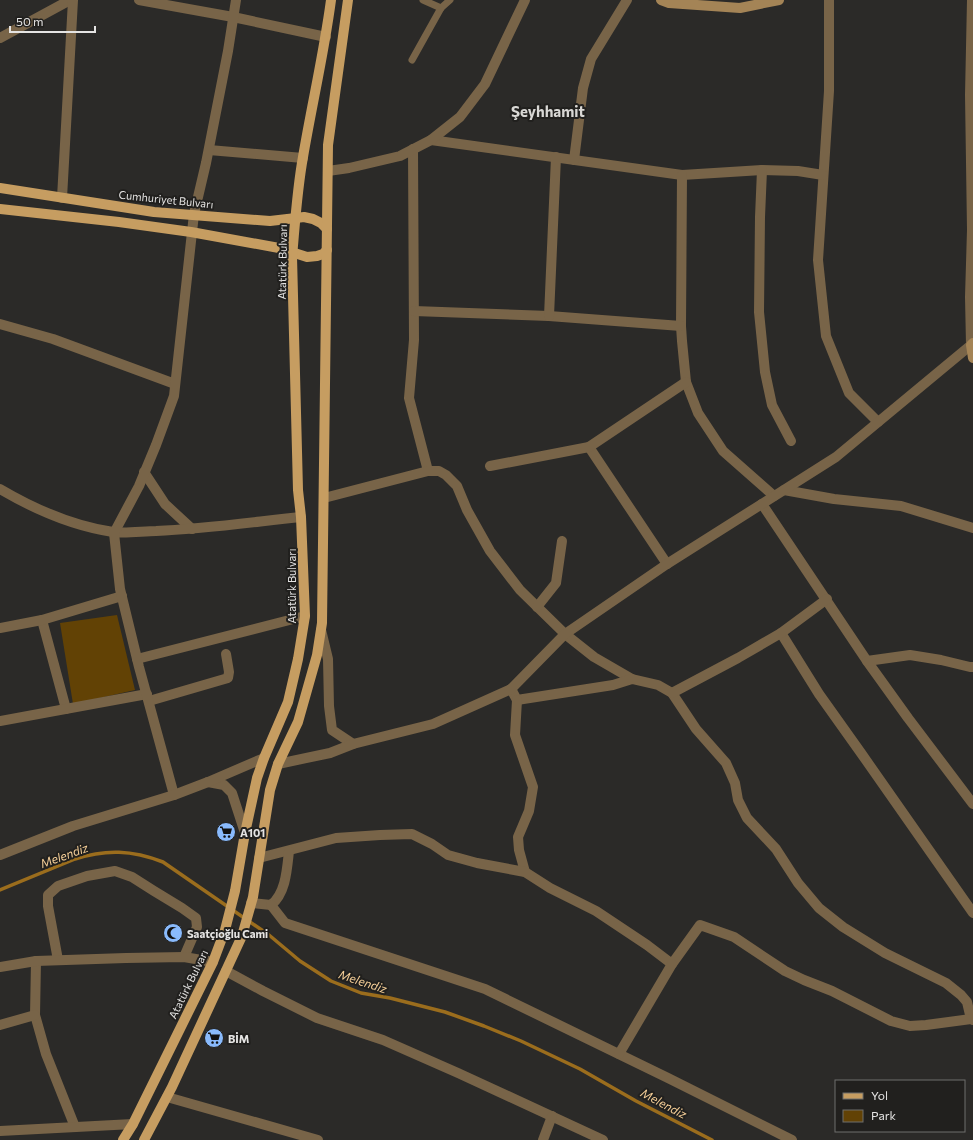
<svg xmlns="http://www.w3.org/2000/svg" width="973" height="1140" font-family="Commissioner,sans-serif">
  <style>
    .green { fill: #624205 }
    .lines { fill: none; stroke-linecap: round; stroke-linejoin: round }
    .stream { stroke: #9b6d1d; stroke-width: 3.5 }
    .service { stroke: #786448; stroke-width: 7 }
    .minor { stroke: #786448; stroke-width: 10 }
    .tertiary { stroke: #786448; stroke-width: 10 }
    .secondary { stroke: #a48456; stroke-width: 10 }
    .primary { stroke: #c69d61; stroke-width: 10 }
    .labels { text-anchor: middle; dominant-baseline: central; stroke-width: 4; stroke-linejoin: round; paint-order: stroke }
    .street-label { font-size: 11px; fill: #e5e4e3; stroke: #21201e }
    .poi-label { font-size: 11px; font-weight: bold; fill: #e5e4e3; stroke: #21201e; text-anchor: start }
    .water-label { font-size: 12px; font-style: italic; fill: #f7d099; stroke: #21201e }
    .district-label { font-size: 15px; font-weight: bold; fill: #d8d7d4; stroke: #21201e }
  </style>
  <rect width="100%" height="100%" fill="#2b2a28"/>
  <path class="green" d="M117,615L135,690L73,704L60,623Z"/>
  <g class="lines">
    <path class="stream" d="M0,890L75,859C106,849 132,850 163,862L269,935L300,961L331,981L361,993L390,998L445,1012L484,1026L521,1041L580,1069L636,1101L712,1140"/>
    <g class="service">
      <path d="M423,0L441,8"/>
      <path d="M412,60L441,8L450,0"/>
    </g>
    <g class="minor">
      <path d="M139,0L233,17L326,37"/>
      <path d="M829,0V91L818,260L826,336L849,393L878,422"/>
      <path d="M0,38L70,0"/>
      <path d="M431,140L682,175L762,170L798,171L823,175"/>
      <path d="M413,149L414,340L409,398L428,471"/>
      <path d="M209,150L303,158"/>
      <path d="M574,160L583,88L591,59L627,0"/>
      <path d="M762,170L760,217L759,312L765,372L772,405L791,441"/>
      <path d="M682,175L681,326L682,341L686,382L698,413L723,451L774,496"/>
      <path d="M62,198L73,0"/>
      <path d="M414,311L549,316L681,326"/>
      <path d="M549,316L556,157"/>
      <path d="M0,324L53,339L175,384"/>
      <path d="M589,447L667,564"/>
      <path d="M490,466L589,447L686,382"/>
      <path d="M144,472L165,504L192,529"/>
      <path d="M0,489C34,509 73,526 113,532C124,534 144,531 156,531C205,529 253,522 301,517"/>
      <path d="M784,490L834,499L901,506L973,528"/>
      <path d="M324,498L428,471H439L446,475L457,486L467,510L490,551L520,590L565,634L594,657L632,679"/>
      <path d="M762,504L867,661L908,718L973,804"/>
      <path d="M537,607L556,583L562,541"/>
      <path d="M42,620L66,709"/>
      <path d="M0,628L42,620L122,596"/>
      <path d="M321,630L328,659L329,706L332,730L353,744"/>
      <path d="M781,633L819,694L861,753L973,913"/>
      <path d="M137,659L305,616"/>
      <path d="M867,661L910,655L941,660L970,667H973"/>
      <path d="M511,689L517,700L613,685L632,679L658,685L672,693L696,729L726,763L735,783L738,800L747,818L776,849L798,883L819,908L843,927L885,953L946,983L961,995L967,1002L971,1019"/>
      <path d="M672,693L738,658L781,633L827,599"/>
      <path d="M517,700L515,735L533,787L529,811L518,837L519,850L525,872"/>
      <path d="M149,701L228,678L229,672L226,654"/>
      <path d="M0,721L147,694"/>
      <path d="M208,782L224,785L232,793L245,833"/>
      <path d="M174,795L139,667L120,589L114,533L139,486L156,445L174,396L194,214L206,163L228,51L236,0"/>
      <path d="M0,855L73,826L174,795L208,782L264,758"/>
      <path d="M259,858L336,838L380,835L412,834L432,844L448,855L477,863L525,872L550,888L596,911L647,945L672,964L700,925L734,937L785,971L804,980L832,991L891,1021L910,1026L926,1025L971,1019L973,1020"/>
      <path d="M251,903L271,905C286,893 287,869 289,851"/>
      <path d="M271,905L285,923L485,989L668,1078L792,1140"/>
      <path d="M58,960L48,906V895L58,886L87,876L115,871L132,877L154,891L182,908L196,918L197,927L184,957"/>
      <path d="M36,961L35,1015L46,1054L75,1127"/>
      <path d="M0,967L36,961L126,958L184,957L213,962"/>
      <path d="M226,971L263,991L317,1018L383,1040L458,1073L603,1140"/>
      <path d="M0,1025L35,1015"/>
      <path d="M619,1054L672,964"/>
      <path d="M167,1097L318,1140"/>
      <path d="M0,1131L133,1124"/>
      <path d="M543,1140L552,1116"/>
    </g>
    <g class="tertiary">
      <path d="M328,171L349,168L400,156L431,140L460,117L485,84L525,0"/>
      <path d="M278,764L330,753L353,744L433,724L511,689L565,634L667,564L836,457L971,345L970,297L972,230L970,95L972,0"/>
    </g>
    <g class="secondary">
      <path d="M661,0L669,3L740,8L779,0"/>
      <path d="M973,343L971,345L973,358"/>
    </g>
    <g class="primary">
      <path d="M0,188L154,212L270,221L296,218L304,217L313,219L321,223L327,229"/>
      <path d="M0,209L119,222L191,232L279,248L307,257L317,256L323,254L327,250"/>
      <path d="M123,1140L133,1124L213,962L225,930L235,891L245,833L257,778L264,758L288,702L298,659L305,616L301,517L298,490L292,257C295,224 297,190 303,157C312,104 324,53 331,0"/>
      <path d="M144,1140L172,1087L242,936L253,897L270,790L278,764L298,722L317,655L322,623L328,145L348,0"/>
    </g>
  </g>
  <defs>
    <g id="supermarket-disc" transform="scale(1)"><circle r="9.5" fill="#89bafc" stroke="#21201e"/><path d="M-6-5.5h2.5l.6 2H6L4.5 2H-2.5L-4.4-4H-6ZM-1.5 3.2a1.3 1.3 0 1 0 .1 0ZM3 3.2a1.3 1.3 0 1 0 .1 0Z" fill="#111"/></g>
    <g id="mosque-disc" transform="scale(1)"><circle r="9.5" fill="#89bafc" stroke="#21201e"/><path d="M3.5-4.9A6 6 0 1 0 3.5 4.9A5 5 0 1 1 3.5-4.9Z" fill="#111"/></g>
  </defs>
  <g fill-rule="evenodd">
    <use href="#supermarket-disc" x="226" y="832"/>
    <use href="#mosque-disc" x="173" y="933"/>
    <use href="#supermarket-disc" x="214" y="1038"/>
  </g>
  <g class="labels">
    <g class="street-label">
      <text transform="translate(166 199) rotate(6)">Cumhuriyet Bulvarı</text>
      <text transform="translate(282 262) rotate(-89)">Atatürk Bulvarı</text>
      <text transform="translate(291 586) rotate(-90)">Atatürk Bulvarı</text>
      <text transform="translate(188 984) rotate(-64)">Atatürk Bulvarı</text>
    </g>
    <g class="poi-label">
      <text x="240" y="832">A101</text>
      <text x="187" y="933">Saatçioğlu Cami</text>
      <text x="228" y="1038">BİM</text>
    </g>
    <g class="water-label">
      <text transform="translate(64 855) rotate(-20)">Melendiz</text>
      <text transform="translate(363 981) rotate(18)">Melendiz</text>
      <text transform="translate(664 1103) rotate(28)">Melendiz</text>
    </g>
    <g class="district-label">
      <text x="548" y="111">Şeyhhamit</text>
    </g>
  </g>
  <rect x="835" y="1080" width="130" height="52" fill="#21201e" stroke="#6f6e6d"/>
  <rect x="843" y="1093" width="20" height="6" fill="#c69d61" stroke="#6f6e6d"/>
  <text x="871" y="1100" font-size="12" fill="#e5e4e3">Yol</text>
  <rect x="843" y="1110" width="20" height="12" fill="#624205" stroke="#6f6e6d"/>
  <text x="871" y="1120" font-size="12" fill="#e5e4e3">Park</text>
  <path d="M10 26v6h85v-6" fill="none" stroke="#e5e4e3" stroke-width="2"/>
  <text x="16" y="26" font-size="12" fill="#e5e4e3" stroke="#21201e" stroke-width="3" paint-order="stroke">50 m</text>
</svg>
